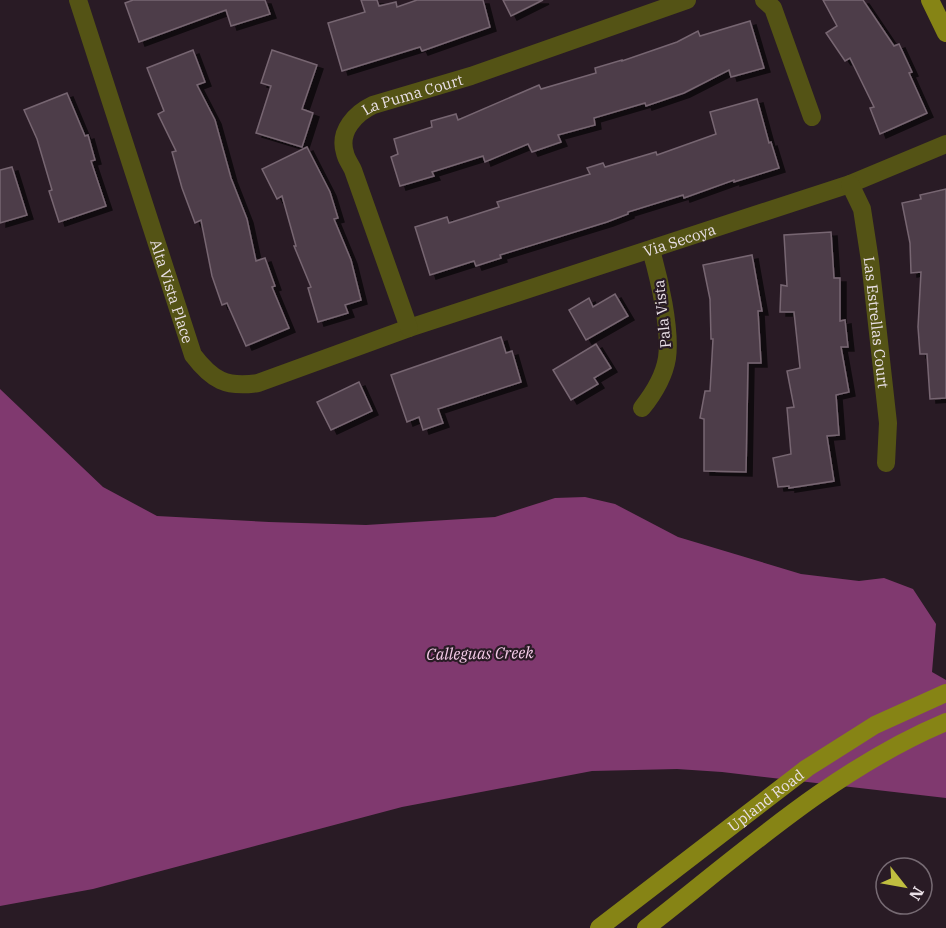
<svg xmlns="http://www.w3.org/2000/svg" width="946" height="928" font-family="'IBM Plex Serif',serif">
  <style>
    .water { fill: #80396f }
    .building { fill: #4e3e49; stroke: #776672; stroke-width: 1.5; filter: url(#shadow) }
    .lines { fill: none; stroke-linecap: round; stroke-linejoin: round }
    .minor { stroke: #545315; stroke-width: 18 }
    .major { stroke: #868415; stroke-width: 18 }
    .labels { text-anchor: middle; dominant-baseline: central; stroke-width: 4.5; stroke-linejoin: round; paint-order: stroke }
    .street-label { font-size: 15px; fill: #eae0e7; stroke: #291b25 }
    .water-label { font-size: 16px; font-style: italic; fill: #f4cae7; stroke: #291b25 }
  </style>
  <defs>
    <filter id="shadow"><feDropShadow dx="6" dy="4" stdDeviation="0" flood-color="#0009"/></filter>
  </defs>
  <rect width="100%" height="100%" fill="#291b25"/>
  <path class="water" d="M0,389L103,487L157,516L269,522L366,525L495,517L555,498L585,497L615,504L678,537L801,574L859,581L884,578L913,589L936,624L932,672L946,680V798L722,772L677,769L592,771L402,807L93,889L0,906Z"/>
  <g class="building">
    <path d="M133,0H265L270,14L231,26L226,10L139,42L125,3Z"/>
    <path d="M361,0H377L379,6L396,2L397,7L417,0H483L490,27L422,51L420,47L342,71L328,23L365,12Z"/>
    <path d="M503,0H543L511,16Z"/>
    <path d="M823,0H863L894,46L899,44L912,72L909,73L927,113L880,134L870,108L874,107L850,58L845,61L826,33L837,26Z"/>
    <path d="M750,21L764,68L731,77L729,70L684,93L646,106L645,103L594,118L595,125L558,135L561,142L532,152L528,144L485,162L483,156L432,172L434,176L400,186L391,157L398,154L394,139L432,127L431,121L456,114L458,120L539,85L541,89L596,73L595,68L622,60V61L677,42L698,31L700,36Z"/>
    <path d="M193,50L205,82L197,85L215,120L231,178L247,219L256,261L265,258L275,286L272,287L289,328L246,346L227,303L222,305L212,276L201,220L195,223L182,188L172,152L176,151L158,114L164,111L147,68Z"/>
    <path d="M272,50L317,65L302,109L313,113L302,147L256,133L271,86L261,83Z"/>
    <path d="M67,93L85,136L88,135L95,160L91,161L106,206L59,222L49,191L52,190L37,139L24,110Z"/>
    <path d="M757,99L769,143L771,142L779,168L734,182V180L684,198L683,195L628,212V214L607,222L500,255L501,258L476,266L474,261L430,275L415,227L447,217L449,223L499,207L497,202L590,174L587,168L603,163L605,167L656,152L657,155L716,134L710,112Z"/>
    <path d="M307,147L330,192L338,218L334,219L351,260L361,300L345,305L348,313L318,322L308,288L311,287L294,246H296L282,196L277,199L262,169Z"/>
    <path d="M12,167L27,215L0,223V170Z"/>
    <path d="M946,189V398L930,399L927,354H920L918,327L921,272L911,273L910,243L902,203L921,199L920,195Z"/>
    <path d="M831,232L834,278H840V321L845,320L848,347H841L849,392L836,395L839,435L827,436L834,481L789,488V486L778,487L773,458L791,454L787,408L794,407L787,371L800,368L794,312H780L781,285L787,286L784,235Z"/>
    <path d="M752,255L762,311H758L761,363H748L746,472L704,471V419L700,418L705,391H710L713,339H711L710,299L703,265Z"/>
    <path d="M615,294L628,316L586,340L569,310L589,298L593,307Z"/>
    <path d="M501,337L506,353L512,351L521,382L438,409L443,423L423,430L419,417L407,422L391,375Z"/>
    <path d="M596,344L611,368L594,378L598,384L571,400L553,370Z"/>
    <path d="M359,382L372,411L331,430L317,402Z"/>
  </g>
  <g class="lines">
    <g class="minor">
      <path id="s1" d="M78,0L193,355C212,380 226,388 258,383L409,328L850,184L946,144"/>
      <path d="M764,0L773,8L812,117"/>
      <path id="s2" d="M850,184L862,209L870,261L888,423L886,463"/>
      <path id="s3" d="M409,328L353,170C351,165 346,159 345,153C338,131 356,113 373,105L471,76L687,0"/>
      <path d="M642,408C654,393 664,377 667,358C671,329 659,278 651,250"/>
    </g>
    <g class="major">
      <path d="M930,0L946,33"/>
      <path id="s4" d="M599,928L807,768L875,725L946,693"/>
      <path d="M646,928C741,854 834,769 946,722"/>
    </g>
  </g>
  <g class="labels">
    <g class="street-label">
      <text stroke="none"><textPath href="#s3" startOffset="288">La Puma Court</textPath></text>
      <text stroke="none"><textPath href="#s1" startOffset="894">Via Secoya</textPath></text>
      <text stroke="none"><textPath href="#s1" startOffset="306">Alta Vista Place</textPath></text>
      <text transform="translate(662 314) rotate(-96)">Pala Vista</text>
      <text stroke="none"><textPath href="#s2" startOffset="142">Las Estrellas Court</textPath></text>
      <text stroke="none"><textPath href="#s4" startOffset="210">Upland Road</textPath></text>
    </g>
    <g class="water-label">
      <text transform="translate(480 653) rotate(-1)">Calleguas Creek</text>
    </g>
  </g>
  <g transform="translate(904 886) rotate(121)"><circle r="28" fill="#291b25" stroke="#766a73" stroke-width="1.5"/>
  <path d="M0-4.5L10 22L0 15L-10 22Z" fill="#c0be40"/>
  <text y="-9" font-size="16" font-weight="bold" text-anchor="middle" fill="#eae0e7">N</text>
  </g>
</svg>
